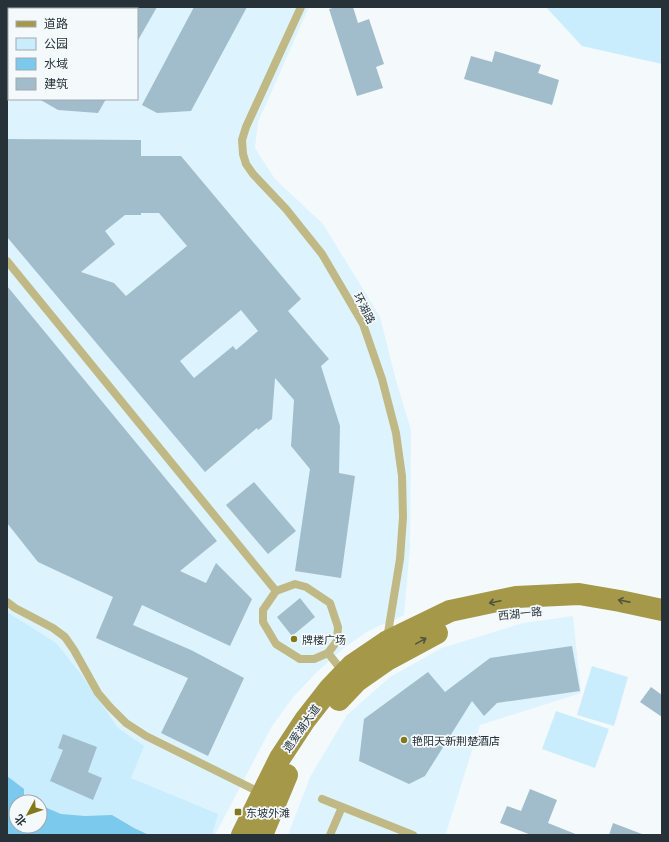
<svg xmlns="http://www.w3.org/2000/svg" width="669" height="842" font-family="'Open Sans','Noto Sans SC',sans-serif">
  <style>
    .built { fill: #ddf3fe; fill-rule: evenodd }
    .green { fill: #caedfe; fill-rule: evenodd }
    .water { fill: #7bc9ec }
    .building { fill: #a1bdcb; fill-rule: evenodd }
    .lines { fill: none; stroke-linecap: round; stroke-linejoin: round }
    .lane { stroke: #c0b986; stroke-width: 8 }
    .secondary { stroke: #a59949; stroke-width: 22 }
    .oneway { stroke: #53563e }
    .poi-dot { fill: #84781c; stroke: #f4f9fc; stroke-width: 1.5 }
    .labels { text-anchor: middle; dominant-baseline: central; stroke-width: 3.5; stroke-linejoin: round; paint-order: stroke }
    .street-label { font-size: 11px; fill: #273238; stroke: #f4f9fc }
    .poi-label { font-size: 11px; fill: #273238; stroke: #f4f9fc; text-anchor: start }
  </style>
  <rect width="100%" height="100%" fill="#f4f9fc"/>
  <g class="built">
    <path d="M7,7H309L258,122L255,148L275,179L323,224L380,317L395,377L411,430L410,545L404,615L368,631L345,647L318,671L294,696L272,726L215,835H149L40,802L7,776ZM9,9H137V99H9Z"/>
    <path d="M573,616L581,693L480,725L446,833L449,835H288L310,777L347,715L390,677L442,648L523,623Z"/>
  </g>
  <g class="green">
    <path d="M546,7H662V64L582,46Z"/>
    <path d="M7,612L56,643L80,673L118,728L144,746L131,778L218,814L212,835H7ZM16,802H40V826H16Z"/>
    <path d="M592,666L628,677L614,726L577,715Z"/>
    <path d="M556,711L609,729L595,768L542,749Z"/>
  </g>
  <path class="water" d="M7,776L24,789V798L34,802H16V826H40V805L61,814L85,816L112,815L134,828L149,835H7Z"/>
  <g class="building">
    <path d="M137,7H157L137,42Z"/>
    <path d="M194,7H247L191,111L157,113L142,105Z"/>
    <path d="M336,7H353L358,23L369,19L384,64L376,67L383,88L357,96L329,9Z"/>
    <path d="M495,51L541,65L538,73L559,80L552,105L464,79L471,56L492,62Z"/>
    <path d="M39,99H106L98,113L58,110Z"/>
    <path d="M7,139L141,140V156H181L301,299L288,311L329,359L321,366L340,426L339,473L355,476L341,578L295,571L310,469L291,446L294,400L275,378L272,419L258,430L257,428L205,472L7,237ZM141,213H159L187,246L126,296L114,283L81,272L115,244L105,231L125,215H141ZM241,310L258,331L236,350L233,346L194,378L180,361Z"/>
    <path d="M7,286L217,541L180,571L206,583L216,563L252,599L230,646L142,605L133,625L191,650L244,678L208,756L161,733L188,678L96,638L113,597L38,562L7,523Z"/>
    <path d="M254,482L296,531L268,554L226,505Z"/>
    <path d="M300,598L315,617L292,636L277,617Z"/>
    <path d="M572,646L580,691L497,703L484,716L472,701L425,776L409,784L359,761L364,719L428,672L445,692L490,658Z"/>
    <path d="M651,687L662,695V717L640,702Z"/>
    <path d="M63,734L97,747L88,772L102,778L93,800L50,781L63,750L58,748Z"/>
    <path d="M530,789L557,800L548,823L578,835H531L500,823L507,806L521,811Z"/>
    <path d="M613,823L642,834V835H609Z"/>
  </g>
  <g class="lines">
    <g class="lane">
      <path d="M301,7L246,127L242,140L243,154L246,164L253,174L286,209L322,254L363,324L382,379L396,433L402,476L403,517L400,559L387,639"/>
      <path d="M31,9L32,7"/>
      <path d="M7,75L9,66"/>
      <path d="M7,261L276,591L263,610V622L276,644L300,659H314L328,653L343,672"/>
      <path d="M276,591L295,584L306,587L330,603L338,627L337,641L328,653"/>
      <path d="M7,602L15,608L53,628L65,637L74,650L98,693L110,707L126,723L146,736L261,793"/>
      <path d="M322,799L413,835"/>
      <path d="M330,835L342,807"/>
    </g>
    <g class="secondary">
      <path d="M339,700L357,681L387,660L437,633"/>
      <path d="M242,835L280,758L305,720L330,688L352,665L386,642L450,611L516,597L579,594L620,601L662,610"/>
      <path d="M262,835L287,775"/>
    </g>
  </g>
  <defs><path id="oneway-shaft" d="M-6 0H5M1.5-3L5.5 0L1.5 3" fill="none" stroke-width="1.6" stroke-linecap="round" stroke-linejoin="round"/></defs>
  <g class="oneway">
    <use href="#oneway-shaft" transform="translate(624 601) rotate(-169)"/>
    <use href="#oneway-shaft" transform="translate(495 602) rotate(168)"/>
    <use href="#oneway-shaft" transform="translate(421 641) rotate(-29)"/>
  </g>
  <g class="poi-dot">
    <circle cx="294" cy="639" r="4"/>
    <circle cx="404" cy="740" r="4"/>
    <rect x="234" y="808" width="8" height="8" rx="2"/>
  </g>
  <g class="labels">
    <g class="street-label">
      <text transform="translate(365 308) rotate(63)">环湖路</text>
      <text transform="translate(520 613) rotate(-6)">西湖一路</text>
      <text transform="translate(301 728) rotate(-55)">遗爱湖大道</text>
    </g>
    <g class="poi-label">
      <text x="302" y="639">牌楼广场</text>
      <text x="412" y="740">艳阳天新荆楚酒店</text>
      <text x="246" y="812">东坡外滩</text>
    </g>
  </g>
  <rect width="669" height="842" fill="none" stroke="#273238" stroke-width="16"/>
  <rect x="8" y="8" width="130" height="92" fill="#f4f9fc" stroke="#a2a9ae"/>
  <rect x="16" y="21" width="20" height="6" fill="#a59949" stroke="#a2a9ae"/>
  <text x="44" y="28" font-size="12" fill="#273238">道路</text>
  <rect x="16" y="38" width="20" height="12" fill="#caedfe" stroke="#a2a9ae"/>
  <text x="44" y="48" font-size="12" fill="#273238">公园</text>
  <rect x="16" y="58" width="20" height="12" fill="#7bc9ec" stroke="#a2a9ae"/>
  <text x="44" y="68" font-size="12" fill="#273238">水域</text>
  <rect x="16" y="78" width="20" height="12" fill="#a1bdcb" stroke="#a2a9ae"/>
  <text x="44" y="88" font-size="12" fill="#273238">建筑</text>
  <g transform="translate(28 814) rotate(230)"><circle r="19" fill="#f4f9fc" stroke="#a2a9ae"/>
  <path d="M0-3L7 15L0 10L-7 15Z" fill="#84781c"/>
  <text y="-6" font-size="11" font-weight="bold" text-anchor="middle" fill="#273238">北</text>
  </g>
</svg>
